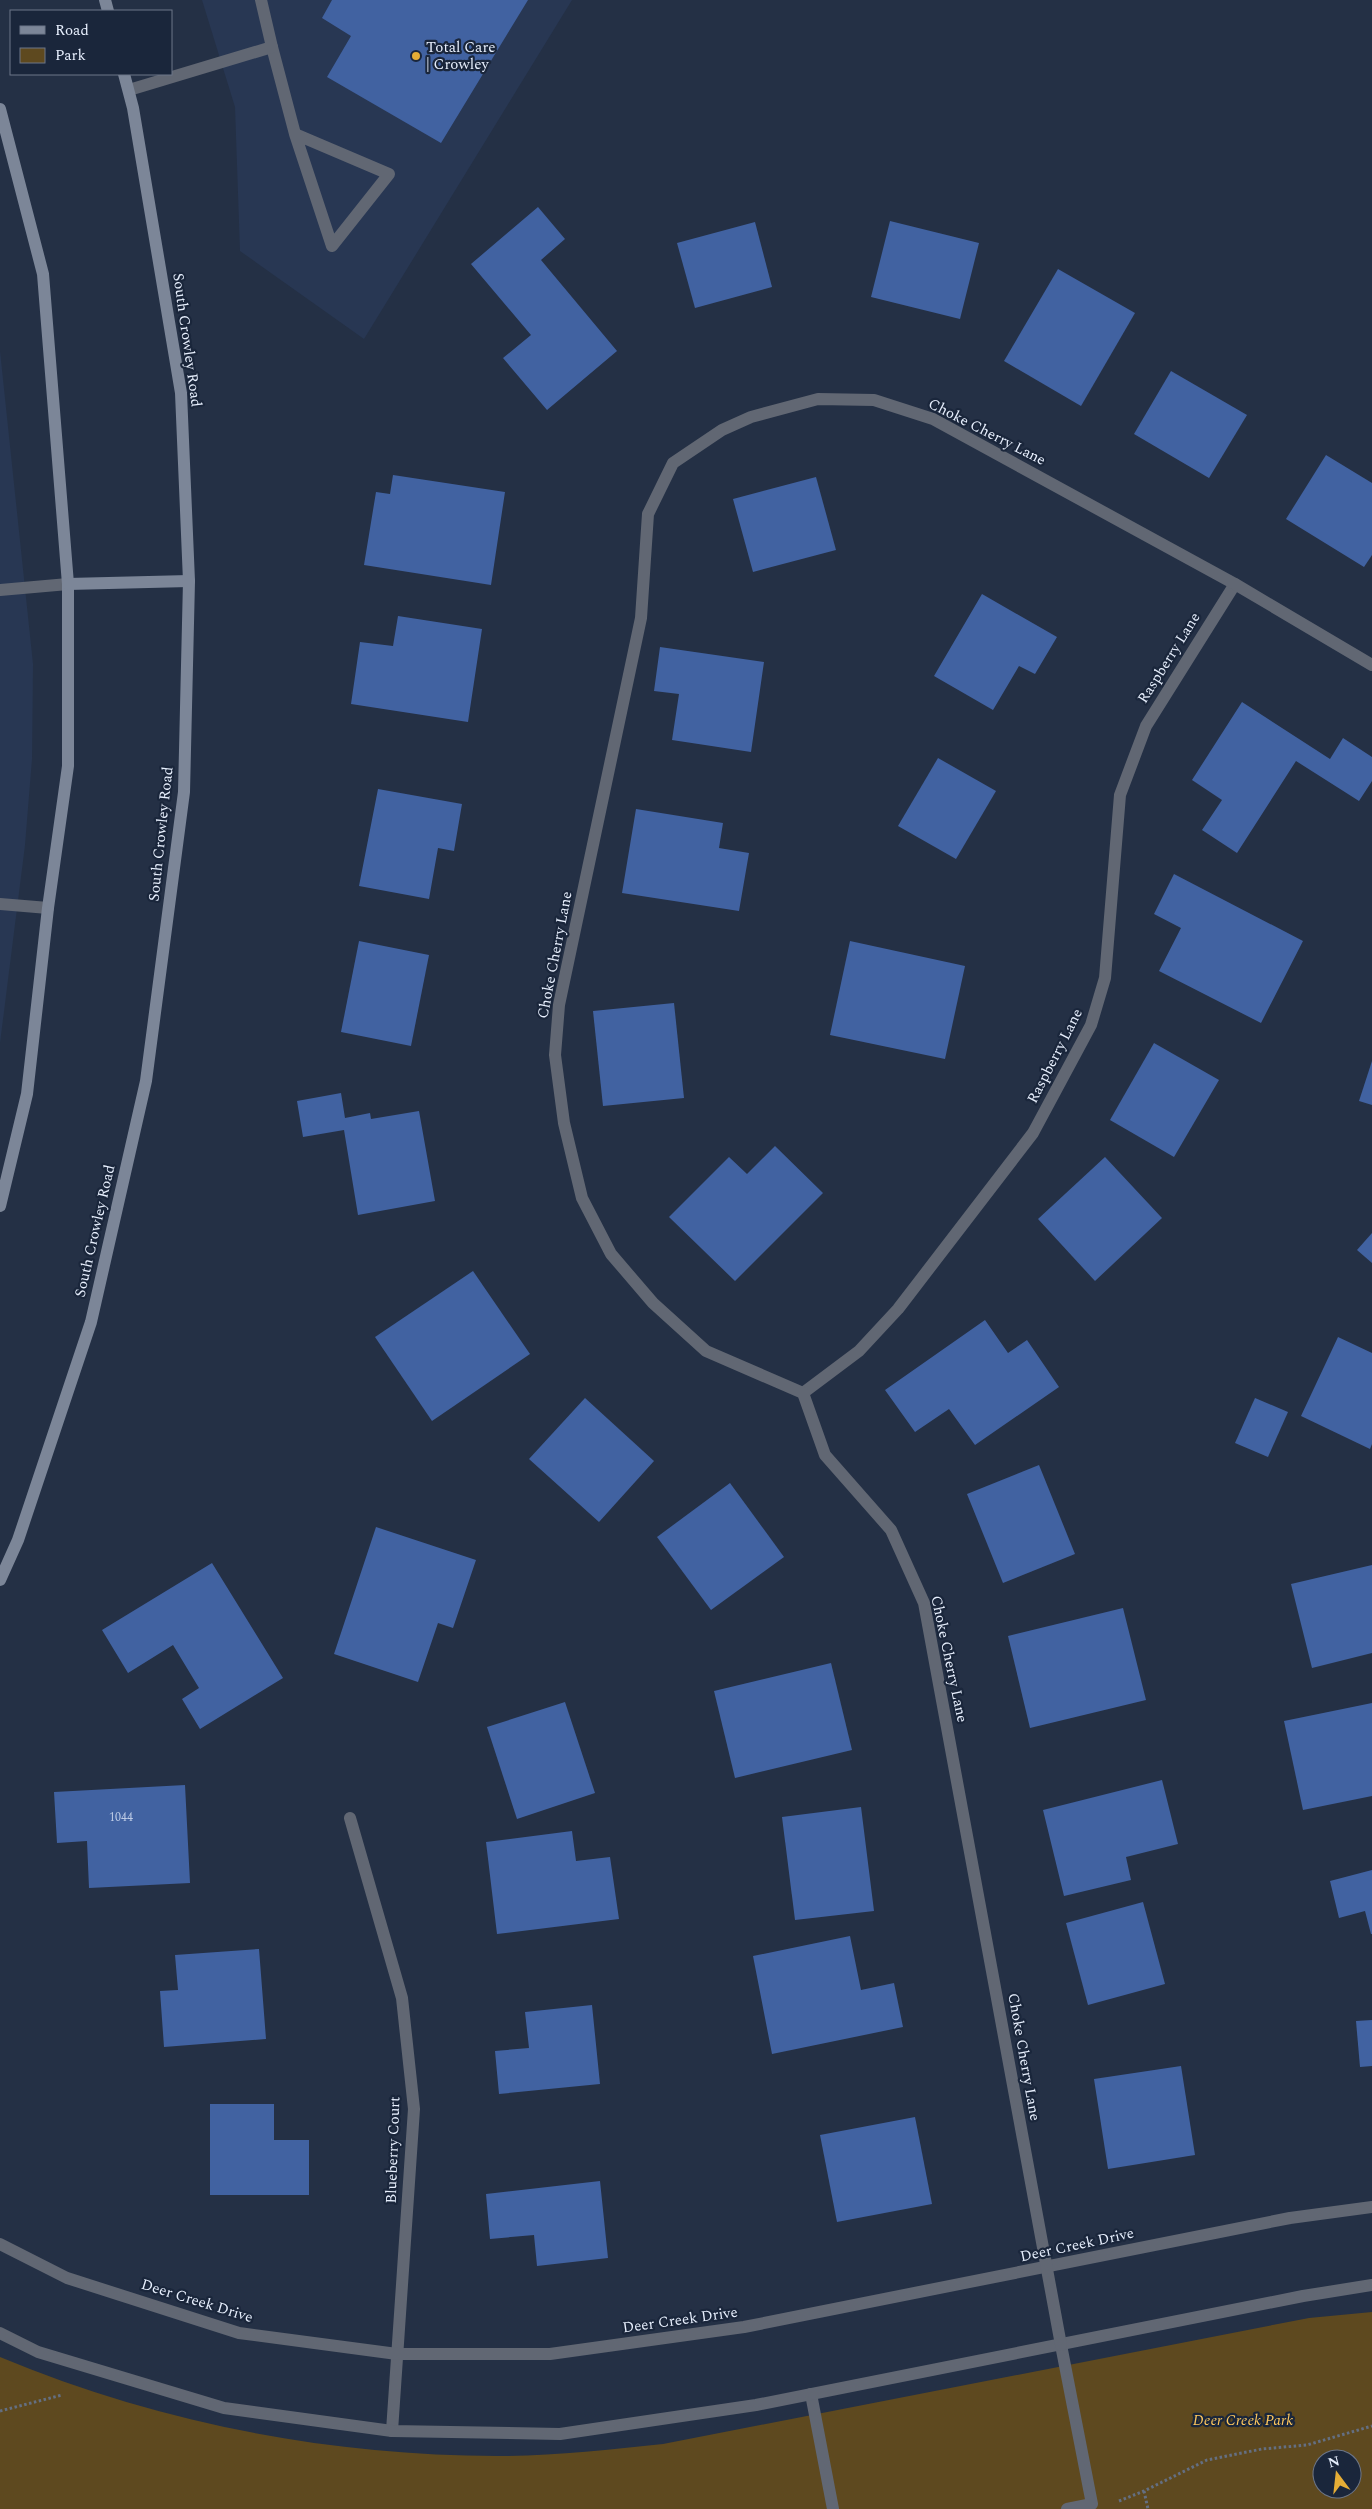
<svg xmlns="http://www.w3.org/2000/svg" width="1372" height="2509" font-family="Spectral,serif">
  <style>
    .built { fill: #283753 }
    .green { fill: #5e491f; fill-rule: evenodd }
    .building { fill: #4162a1 }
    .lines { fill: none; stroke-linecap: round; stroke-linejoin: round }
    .path { stroke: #646f82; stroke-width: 3; stroke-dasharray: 2.5 2.5; stroke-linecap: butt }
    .service { stroke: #616773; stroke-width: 12 }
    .minor { stroke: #616773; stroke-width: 12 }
    .secondary { stroke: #7c8698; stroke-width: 12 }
    .poi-dot { fill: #e5ad36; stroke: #1a263b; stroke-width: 2 }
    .labels { text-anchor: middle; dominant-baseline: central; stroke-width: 4.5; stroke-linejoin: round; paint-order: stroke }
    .number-label { font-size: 12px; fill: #becce6 }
    .poi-label { font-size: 15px; fill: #e7effd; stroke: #1a263b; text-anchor: start }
    .street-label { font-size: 15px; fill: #e7effd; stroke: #1a263b }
    .park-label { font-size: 15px; font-style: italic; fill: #ffc85e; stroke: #1a263b }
  </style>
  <rect width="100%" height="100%" fill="#243045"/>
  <g class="built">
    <path d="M202,0H572L364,339L240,251L235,107Z"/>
    <path d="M0,351L33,664L32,759L25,845L0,1043Z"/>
  </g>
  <path class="green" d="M1372,2312V2509H0V2357C158,2423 326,2455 497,2456C552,2456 608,2450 663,2444L1309,2318ZM1322,2459H1352V2489H1322Z"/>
  <g class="building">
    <path d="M332,0H528L441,143L327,77L351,36L322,18Z"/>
    <path d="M538,207L565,239L541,260L617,351L547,410L503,358L531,335L471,264Z"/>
    <path d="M890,221L979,243L960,319L871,297Z"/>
    <path d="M755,222L772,287L695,308L677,243Z"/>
    <path d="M1058,269L1135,313L1081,406L1004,361Z"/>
    <path d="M1171,371L1247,415L1209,478L1134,434Z"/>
    <path d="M1326,455L1372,483V555L1364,567L1286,519Z"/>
    <path d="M393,475L505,492L491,585L364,565L376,492L390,494Z"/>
    <path d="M816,477L836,550L753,572L733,499Z"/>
    <path d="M982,594L1057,637L1035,674L1019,666L993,710L934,676Z"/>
    <path d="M398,616L482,629L468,722L351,704L360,642L393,646Z"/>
    <path d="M660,647L764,662L751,752L672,740L679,694L654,691Z"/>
    <path d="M1242,702L1330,759L1343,738L1372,757V781L1359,801L1296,761L1237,853L1202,830L1222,800L1192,780Z"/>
    <path d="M938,758L996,791L956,859L898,826Z"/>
    <path d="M378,789L462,804L454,851L438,848L429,899L359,886Z"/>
    <path d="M636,809L723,823L719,848L749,853L739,911L622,893Z"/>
    <path d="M1174,874L1303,941L1261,1023L1159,971L1181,928L1154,914Z"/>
    <path d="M359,941L429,955L411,1046L341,1032Z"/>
    <path d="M850,941L965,966L945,1059L830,1035Z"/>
    <path d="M674,1003L684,1098L603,1106L593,1011Z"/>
    <path d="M1154,1043L1219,1080L1174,1157L1110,1120Z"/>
    <path d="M1372,1061V1105L1359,1101Z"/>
    <path d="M341,1093L345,1118L370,1113L371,1119L419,1111L435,1201L358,1215L344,1130L303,1137L297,1101Z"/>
    <path d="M775,1146L823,1193L735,1281L669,1217L729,1157L747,1174Z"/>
    <path d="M1105,1157L1162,1218L1095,1281L1038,1219Z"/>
    <path d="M1372,1233V1263L1357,1250Z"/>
    <path d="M473,1271L530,1354L432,1421L375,1337Z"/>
    <path d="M985,1320L1008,1353L1027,1340L1059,1387L975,1445L949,1409L915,1432L885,1390Z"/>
    <path d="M1338,1337L1372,1353V1444L1370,1449L1301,1416Z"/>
    <path d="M585,1398L654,1461L599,1522L529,1459Z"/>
    <path d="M1255,1398L1288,1412L1268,1457L1235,1443Z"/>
    <path d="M1039,1465L1075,1554L1003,1583L967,1494Z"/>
    <path d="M730,1483L784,1557L711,1610L657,1537Z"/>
    <path d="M376,1527L476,1560L453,1628L438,1623L418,1682L334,1654Z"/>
    <path d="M212,1563L283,1678L200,1729L182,1699L199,1688L173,1645L128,1673L102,1630Z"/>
    <path d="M1372,1565V1653L1312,1668L1291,1584Z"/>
    <path d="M1123,1608L1146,1700L1030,1728L1008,1636Z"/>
    <path d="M831,1663L852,1750L735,1778L714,1691Z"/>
    <path d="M565,1702L595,1793L517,1819L487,1727Z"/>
    <path d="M1372,1703V1796L1303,1810L1284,1721Z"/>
    <path d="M1162,1780L1178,1844L1126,1857L1131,1880L1064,1896L1043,1810Z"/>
    <path d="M185,1785L190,1883L89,1888L87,1841L57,1843L54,1792Z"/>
    <path d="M861,1807L874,1911L795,1920L782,1817Z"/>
    <path d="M572,1831L576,1861L610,1857L619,1919L497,1934L486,1842Z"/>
    <path d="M1372,1870V1934H1371L1365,1911L1339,1918L1330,1881Z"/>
    <path d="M1143,1902L1165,1984L1088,2005L1066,1923Z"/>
    <path d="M850,1936L861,1990L894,1983L903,2027L772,2054L753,1956Z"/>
    <path d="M259,1949L266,2039L164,2047L160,1991L178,1990L175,1955Z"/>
    <path d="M592,2005L600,2084L499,2094L495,2051L529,2048L525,2012Z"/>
    <path d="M1372,2020V2066L1360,2067L1356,2021Z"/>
    <path d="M1181,2066L1195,2155L1108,2169L1094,2079Z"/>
    <path d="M210,2104H274V2140H309V2195H210Z"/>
    <path d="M915,2117L932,2204L837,2222L820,2135Z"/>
    <path d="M600,2181L608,2258L537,2266L534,2235L490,2239L486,2194Z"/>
  </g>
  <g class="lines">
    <g class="path">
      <path d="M0,2411L62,2395"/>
      <path d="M1144,2491L1148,2509"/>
      <path d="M1119,2501L1144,2491L1207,2460L1262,2449L1307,2445L1372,2426"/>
    </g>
    <g class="service">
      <path d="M272,47L295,134L389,174L332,246L295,134"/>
      <path d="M129,90L272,47L261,0"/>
      <path d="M0,590L68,584"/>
      <path d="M0,904L48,908"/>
      <path d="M1061,2345L1092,2504L1067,2509"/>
      <path d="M811,2394L833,2509"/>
    </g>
    <g class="minor">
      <path d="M803,1393L859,1351L898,1309L1033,1133L1091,1025L1105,978L1120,795L1146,726L1235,584"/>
      <path d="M350,1818L402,1998L414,2109L392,2431"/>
      <path d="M0,2244L67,2278L239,2333L397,2354H550L744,2327L1290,2218L1372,2207"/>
      <path d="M0,2333L38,2352L224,2408L392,2431L560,2434L756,2405L1303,2296L1372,2285"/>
      <path d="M1061,2345L924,1603L891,1530L825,1455L803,1393L706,1351L653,1303L611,1254L582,1198L564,1123L555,1055L559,1005L641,618L648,514L673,463L722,430L751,417L818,399L874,400L933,419L1235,584L1372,665"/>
    </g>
    <g class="secondary">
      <path d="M105,0L108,11"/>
      <path d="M0,109L43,274L68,584V766L48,908L27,1094L0,1206"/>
      <path d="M68,584L189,581"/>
      <path d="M0,1580L18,1540L91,1322L146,1081L184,792L189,581L181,393L133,108L124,74"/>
    </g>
  </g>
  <circle class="poi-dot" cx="416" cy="56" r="5"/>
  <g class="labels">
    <g class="number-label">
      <text x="121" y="1817">1044</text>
    </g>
    <g class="poi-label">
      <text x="426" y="47">Total Care<tspan x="426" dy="17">| Crowley</tspan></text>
    </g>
    <g class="street-label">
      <text transform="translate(187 340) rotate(82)">South Crowley Road</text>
      <text transform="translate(987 432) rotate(27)">Choke Cherry Lane</text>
      <text transform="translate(1169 658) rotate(-58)">Raspberry Lane</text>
      <text transform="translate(161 834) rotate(-84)">South Crowley Road</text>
      <text transform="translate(555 955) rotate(-79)">Choke Cherry Lane</text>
      <text transform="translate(1055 1056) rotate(-63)">Raspberry Lane</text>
      <text transform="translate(95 1231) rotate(-77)">South Crowley Road</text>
      <text transform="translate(949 1659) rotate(78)">Choke Cherry Lane</text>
      <text transform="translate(1024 2057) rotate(80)">Choke Cherry Lane</text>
      <text transform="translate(393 2150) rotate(-88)">Blueberry Court</text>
      <text transform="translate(1077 2245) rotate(-12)">Deer Creek Drive</text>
      <text transform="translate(197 2301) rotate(17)">Deer Creek Drive</text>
      <text transform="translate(680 2320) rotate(-8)">Deer Creek Drive</text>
    </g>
    <g class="park-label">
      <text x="1243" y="2420">Deer Creek Park</text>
    </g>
  </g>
  <rect x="10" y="10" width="162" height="65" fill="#1a263b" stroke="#6c7689"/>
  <rect x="20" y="26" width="25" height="8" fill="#7c8698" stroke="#6c7689"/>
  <text x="55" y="35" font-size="15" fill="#e7effd">Road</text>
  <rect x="20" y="48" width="25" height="15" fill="#5e491f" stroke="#6c7689"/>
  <text x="55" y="60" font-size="15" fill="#e7effd">Park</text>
  <g transform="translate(1337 2474) rotate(345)"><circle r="24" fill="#1a263b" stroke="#6c7689"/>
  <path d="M0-4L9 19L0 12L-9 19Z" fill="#e5ad36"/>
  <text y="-8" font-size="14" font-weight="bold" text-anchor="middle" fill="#e7effd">N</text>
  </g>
</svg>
